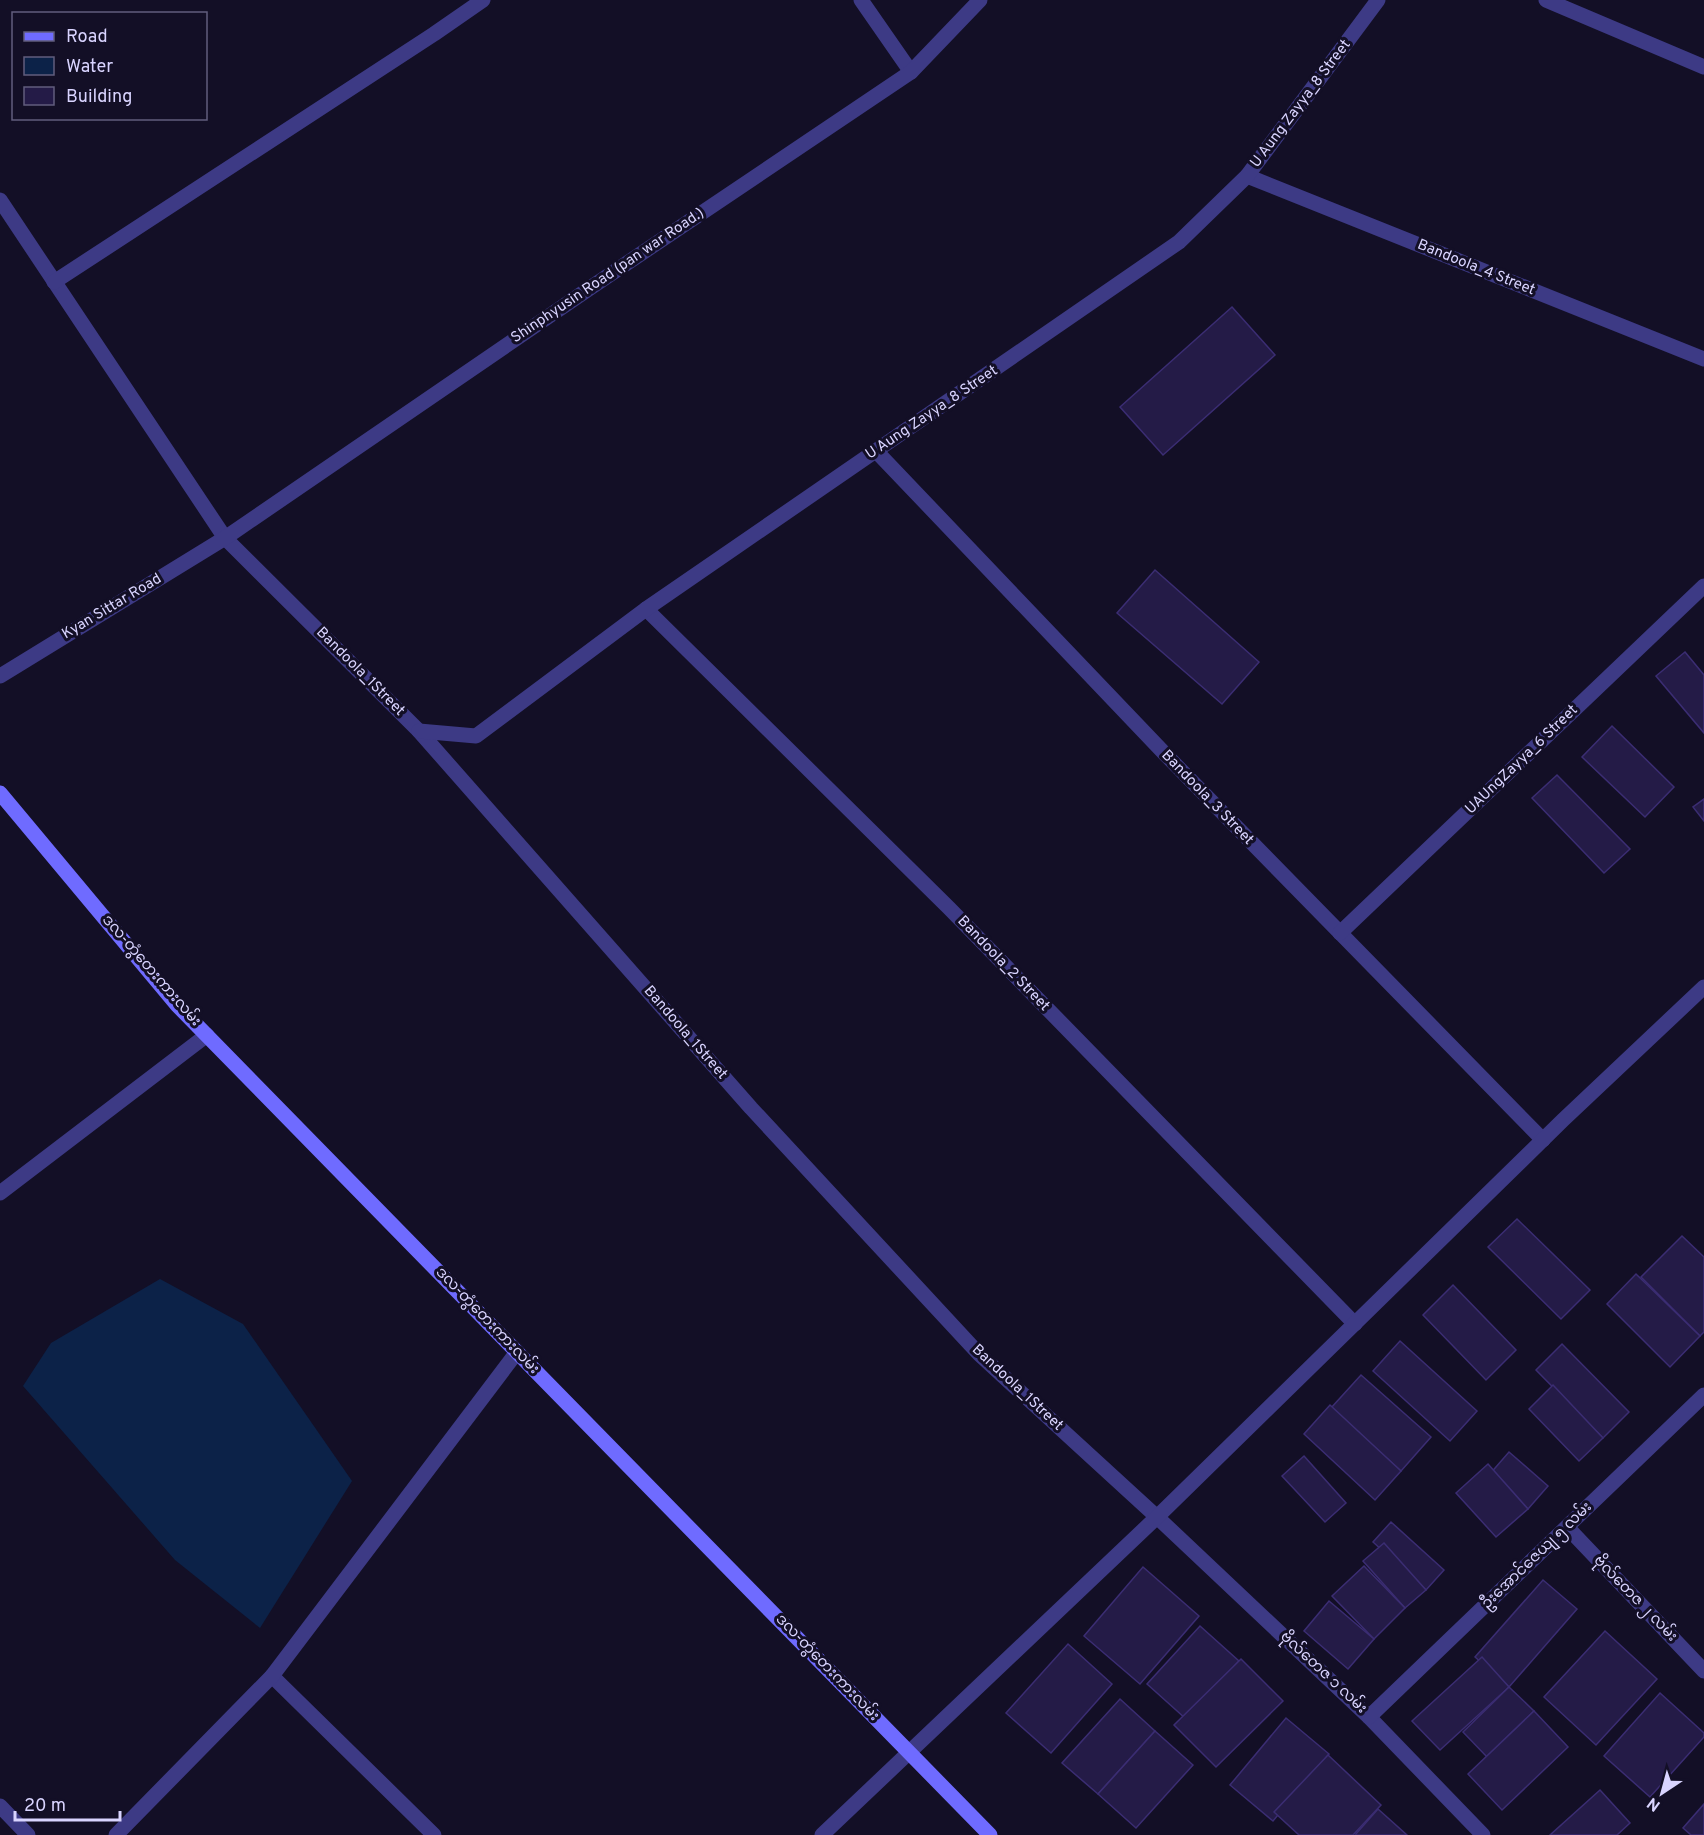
<svg xmlns="http://www.w3.org/2000/svg" width="1704" height="1835" font-family="Overpass,'Noto Sans Myanmar',sans-serif">
  <style>
    .water { fill: #0c2248 }
    .building { fill: #241b47; stroke: #3b2d73; stroke-width: 1.5 }
    .lines { fill: none; stroke-linecap: round; stroke-linejoin: round }
    .street { stroke: #3d3a85; stroke-width: 15 }
    .secondary { stroke: #6f6bff; stroke-width: 15 }
    .labels { text-anchor: middle; dominant-baseline: central; stroke-width: 6; stroke-linejoin: round; paint-order: stroke }
    .street-label { font-size: 15px; fill: #d9d4ff; stroke: #130f26 }
  </style>
  <rect width="100%" height="100%" fill="#130f26"/>
  <path class="water" d="M160,1279L243,1324L352,1481L260,1628L175,1560L23,1386L51,1343Z"/>
  <g class="building">
    <path d="M1232,307L1275,355L1163,455L1120,407Z"/>
    <path d="M1155,570L1259,662L1222,704L1117,613Z"/>
    <path d="M1685,652L1704,675V733L1656,676Z"/>
    <path d="M1612,726L1674,787L1645,817L1582,757Z"/>
    <path d="M1557,775L1630,849L1604,873L1532,798Z"/>
    <path d="M1704,799V821L1693,807Z"/>
    <path d="M1517,1219L1590,1290L1561,1319L1488,1247Z"/>
    <path d="M1682,1236L1704,1257V1332L1700,1336L1641,1277Z"/>
    <path d="M1636,1274L1700,1336L1670,1367L1607,1304Z"/>
    <path d="M1453,1285L1516,1350L1486,1380L1423,1315Z"/>
    <path d="M1400,1341L1477,1411L1450,1441L1373,1371Z"/>
    <path d="M1562,1344L1629,1412L1603,1438L1536,1370Z"/>
    <path d="M1361,1375L1431,1437L1401,1471L1331,1408Z"/>
    <path d="M1553,1385L1603,1438L1579,1461L1529,1409Z"/>
    <path d="M1330,1405L1401,1471L1375,1500L1304,1434Z"/>
    <path d="M1509,1452L1548,1486L1528,1509L1489,1475Z"/>
    <path d="M1304,1456L1346,1503L1325,1522L1282,1476Z"/>
    <path d="M1488,1464L1528,1509L1496,1537L1456,1493Z"/>
    <path d="M1391,1522L1444,1570L1426,1590L1373,1542Z"/>
    <path d="M1384,1543L1426,1590L1405,1608L1363,1561Z"/>
    <path d="M1364,1566L1405,1608L1374,1639L1332,1596Z"/>
    <path d="M1143,1567L1199,1616L1140,1684L1084,1636Z"/>
    <path d="M1543,1580L1577,1609L1509,1687L1475,1657Z"/>
    <path d="M1329,1601L1374,1639L1348,1669L1304,1631Z"/>
    <path d="M1200,1626L1239,1661L1186,1719L1147,1684Z"/>
    <path d="M1605,1631L1657,1679L1596,1745L1544,1697Z"/>
    <path d="M1068,1644L1112,1684L1051,1753L1006,1713Z"/>
    <path d="M1482,1657L1509,1687L1440,1750L1412,1721Z"/>
    <path d="M1241,1659L1283,1701L1216,1767L1174,1725Z"/>
    <path d="M1509,1687L1534,1711L1487,1757L1463,1732Z"/>
    <path d="M1660,1693L1704,1733V1737L1650,1797L1604,1756Z"/>
    <path d="M1120,1699L1155,1731L1098,1794L1062,1763Z"/>
    <path d="M1534,1711L1568,1747L1502,1810L1468,1774Z"/>
    <path d="M1286,1718L1329,1754L1273,1821L1230,1785Z"/>
    <path d="M1155,1731L1193,1765L1136,1828L1098,1794Z"/>
    <path d="M1328,1755L1381,1805L1353,1835H1299L1274,1812Z"/>
    <path d="M1600,1790L1630,1823L1617,1835H1550Z"/>
    <path d="M1704,1804V1835H1691L1683,1828Z"/>
    <path d="M1378,1809L1407,1835H1355Z"/>
  </g>
  <g class="lines">
    <g class="street">
      <path d="M861,0L911,72"/>
      <path d="M1546,0L1704,67"/>
      <path d="M1247,176L1704,359"/>
      <path d="M0,200L225,538L419,731L751,1108L979,1354L1157,1517L1369,1717L1483,1835"/>
      <path d="M54,282L434,34L483,0"/>
      <path d="M876,451L1166,755L1543,1140"/>
      <path d="M646,609L949,908L1355,1324"/>
      <path d="M0,676L225,538L593,286L911,72L980,0"/>
      <path d="M419,731L476,736L646,609L1179,242L1247,176L1378,0"/>
      <path d="M1340,933L1704,586"/>
      <path d="M0,1193L207,1035"/>
      <path d="M1567,1527L1704,1671"/>
      <path d="M272,1676L434,1835"/>
      <path d="M1369,1717L1704,1395"/>
      <path d="M0,1806L28,1835"/>
      <path d="M116,1835L272,1676L517,1352"/>
      <path d="M822,1835L1157,1517L1563,1120L1704,987"/>
    </g>
    <path class="secondary" d="M0,793L177,1005L990,1835"/>
  </g>
  <g class="labels">
    <g class="street-label">
      <text transform="translate(1301 104) rotate(-53)">U Aung Zayya_8 Street</text>
      <text transform="translate(1476 268) rotate(22)">Bandoola_4 Street</text>
      <text transform="translate(608 276) rotate(-34)">Shinphyusin Road (pan war Road.)</text>
      <text transform="translate(932 413) rotate(-34)">U Aung Zayya_8 Street</text>
      <text transform="translate(112 607) rotate(-31)">Kyan Sittar Road</text>
      <text transform="translate(360 672) rotate(45)">Bandoola_1Street</text>
      <text transform="translate(1522 760) rotate(-44)">UAUngZayya_6 Street</text>
      <text transform="translate(1207 798) rotate(46)">Bandoola_3 Street</text>
      <text transform="translate(1003 964) rotate(46)">Bandoola_2 Street</text>
      <text transform="translate(151 971) rotate(49)">ဒလ-တွံတေးကားလမ်း</text>
      <text transform="translate(685 1033) rotate(49)">Bandoola_1Street</text>
      <text transform="translate(487 1321) rotate(46)">ဒလ-တွံတေးကားလမ်း</text>
      <text transform="translate(1017 1388) rotate(43)">Bandoola_1Street</text>
      <text transform="translate(1537 1556) rotate(-44)">ဦးအောင်ဇေယျ ၅ လမ်း</text>
      <text transform="translate(1635 1599) rotate(46)">ဗိုလ်တေဇ ၂ လမ်း</text>
      <text transform="translate(827 1668) rotate(46)">ဒလ-တွံတေးကားလမ်း</text>
      <text transform="translate(1323 1673) rotate(43)">ဗိုလ်တေဇ ၁ လမ်း</text>
    </g>
  </g>
  <rect x="12" y="12" width="195" height="108" fill="#130f26" stroke="#625e7d" stroke-width="1.5"/>
  <rect x="24" y="32" width="30" height="9" fill="#6f6bff" stroke="#625e7d" stroke-width="1.5"/>
  <text x="66" y="42" font-size="18" fill="#d9d4ff">Road</text>
  <rect x="24" y="57" width="30" height="18" fill="#0c2248" stroke="#625e7d" stroke-width="1.5"/>
  <text x="66" y="72" font-size="18" fill="#d9d4ff">Water</text>
  <rect x="24" y="87" width="30" height="18" fill="#241b47" stroke="#625e7d" stroke-width="1.5"/>
  <text x="66" y="102" font-size="18" fill="#d9d4ff">Building</text>
  <g transform="translate(1662 1793) rotate(216)" stroke="#130f26" stroke-width="4.5" paint-order="stroke">
  <path d="M0-4.5L10 22L0 15L-10 22Z" fill="#d9d4ff"/>
  <text y="-9" font-size="16" font-weight="bold" text-anchor="middle" fill="#d9d4ff">N</text>
  </g>
  <path d="M15 1811v9h105v-9" fill="none" stroke="#d9d4ff" stroke-width="3"/>
  <text x="24" y="1811" font-size="18" fill="#d9d4ff" stroke="#130f26" stroke-width="4.5" paint-order="stroke">20 m</text>
</svg>
